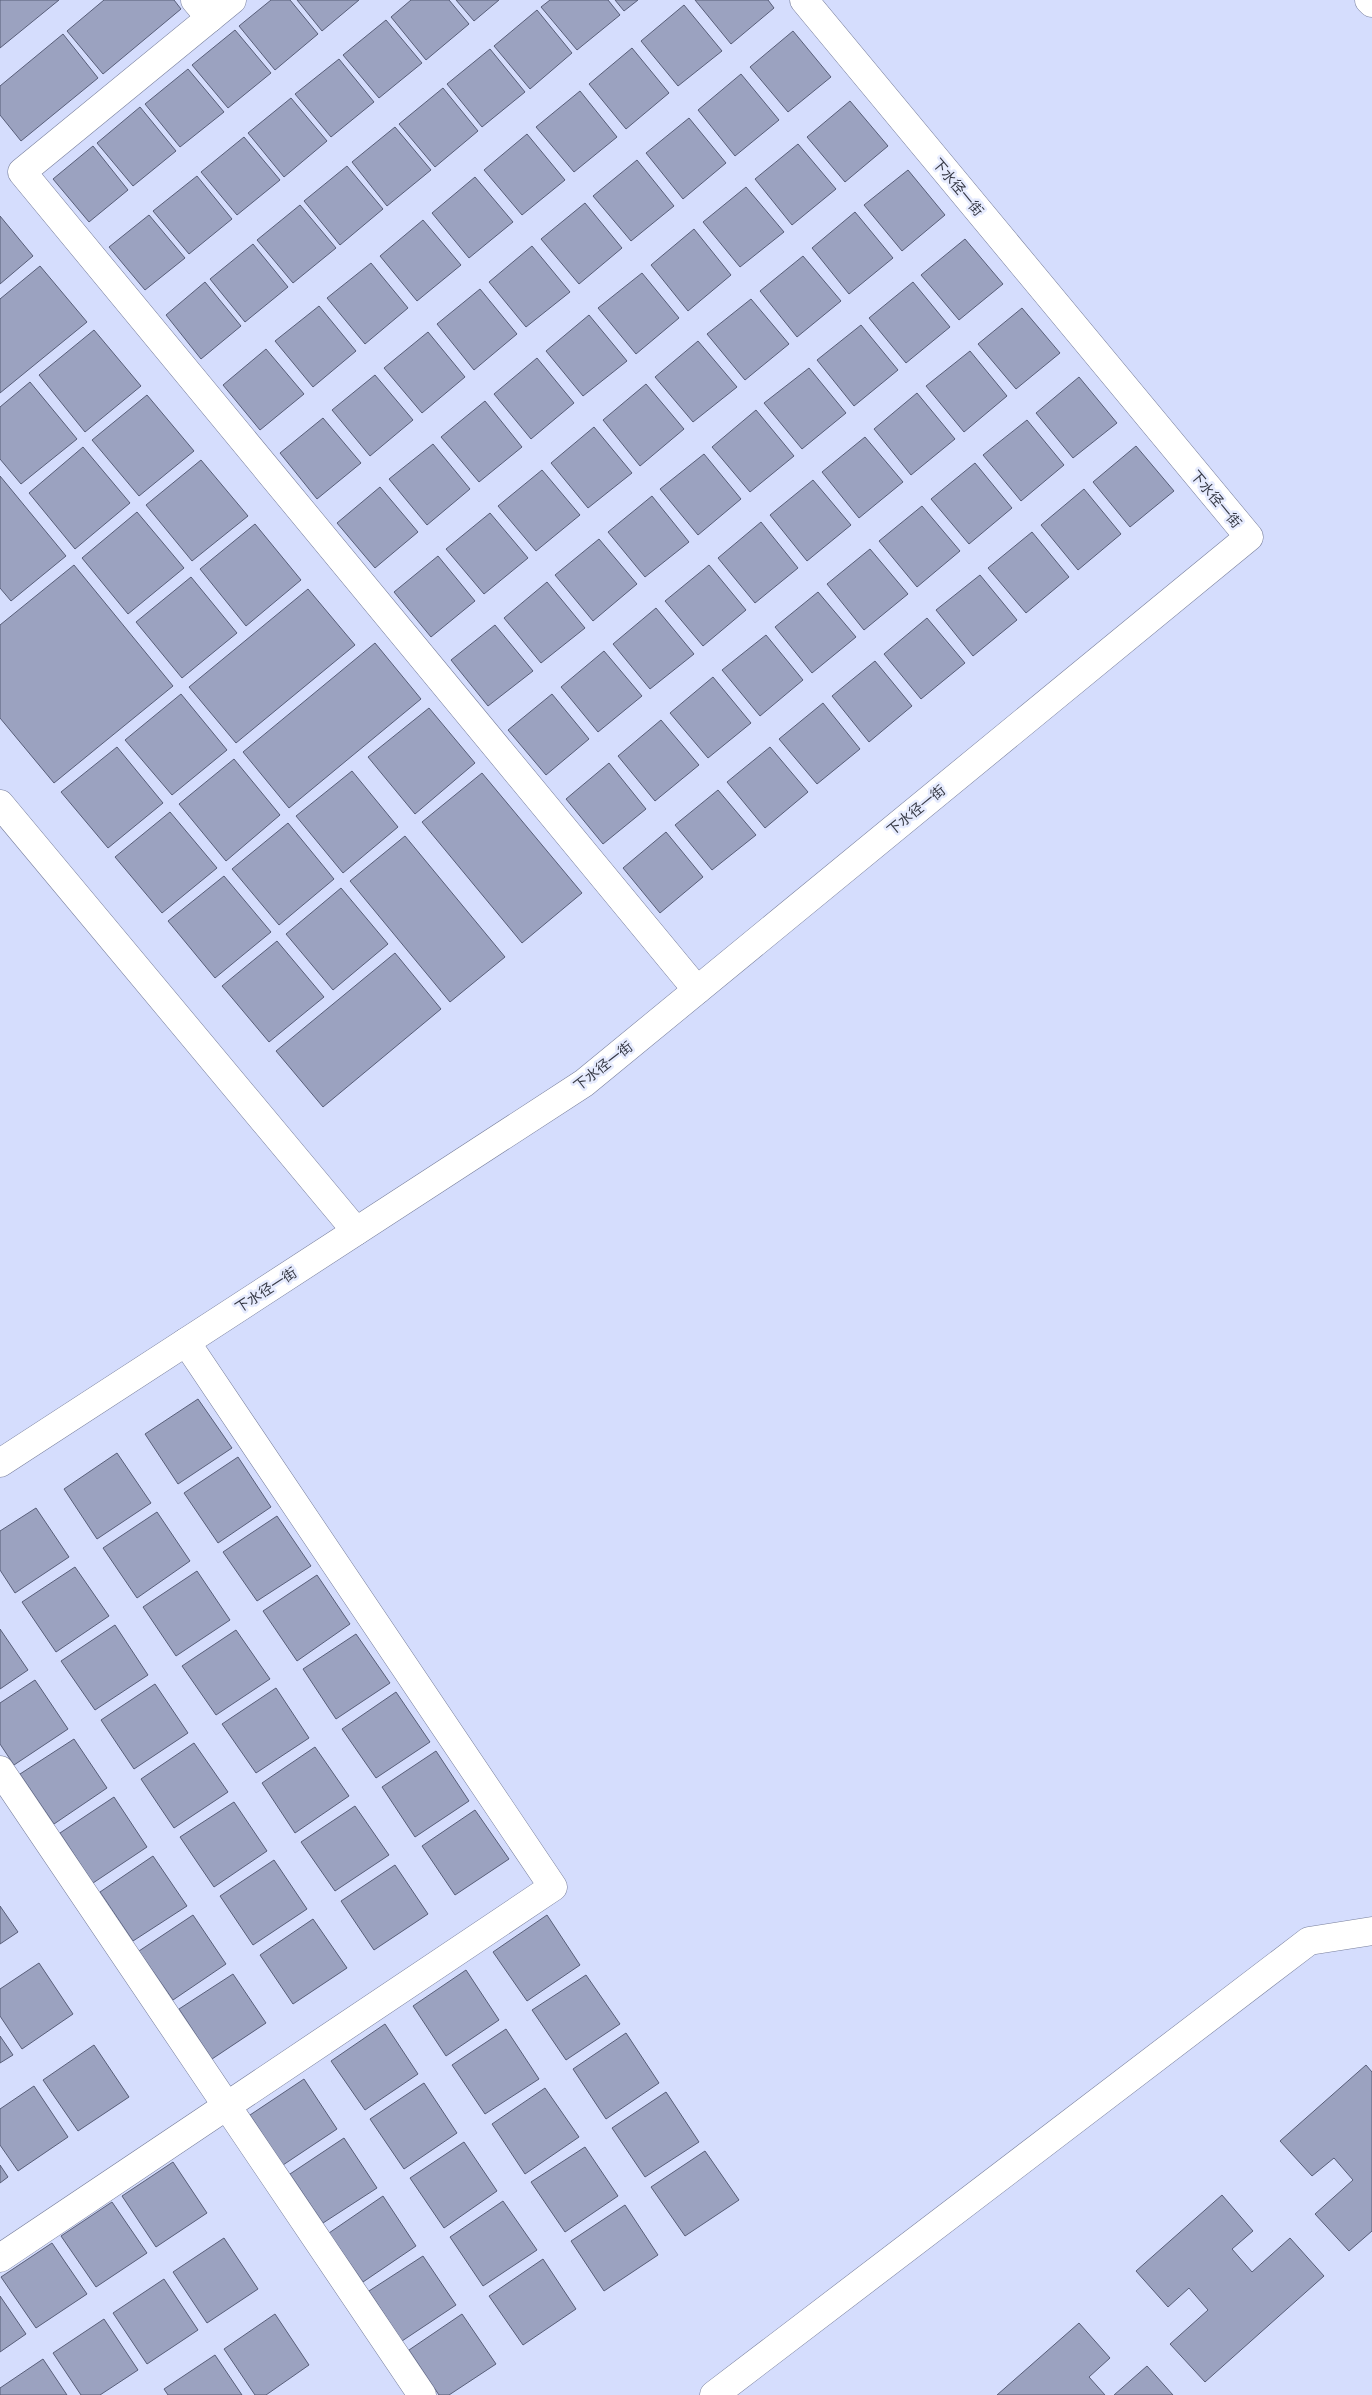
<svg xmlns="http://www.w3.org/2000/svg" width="1372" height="2395" font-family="'Archivo Narrow','Noto Sans SC',sans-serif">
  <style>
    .building { fill: #9ba2c0; stroke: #585e79 }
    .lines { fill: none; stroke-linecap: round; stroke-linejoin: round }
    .street-casing { stroke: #787f9c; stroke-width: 29 }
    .street { stroke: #fff; stroke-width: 28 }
    .labels { text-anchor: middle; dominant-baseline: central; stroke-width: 5; stroke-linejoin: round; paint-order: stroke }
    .street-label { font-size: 14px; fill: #363945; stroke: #e6ebfe }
  </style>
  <rect width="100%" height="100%" fill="#d5ddfd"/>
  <g class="building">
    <path d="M0,0H59L0,48Z"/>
    <path d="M104,0H174L181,9L103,74L67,31Z"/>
    <path d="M271,0H290L318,34L275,70L239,26Z"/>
    <path d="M297,0H359L322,31Z"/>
    <path d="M411,0H449L469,24L426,60L391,17Z"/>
    <path d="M456,0H499L474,21Z"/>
    <path d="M550,0H608L620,15L577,50L541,7Z"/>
    <path d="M615,0H638L624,11Z"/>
    <path d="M695,0H768L774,8L731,44Z"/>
    <path d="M684,5L722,51L678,86L641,41Z"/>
    <path d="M537,10L572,53L530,89L494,46Z"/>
    <path d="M386,20L422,63L379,98L343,55Z"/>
    <path d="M235,30L271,73L228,108L192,65Z"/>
    <path d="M793,31L831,77L788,112L750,67Z"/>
    <path d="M63,34L98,78L21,141L0,115V86Z"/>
    <path d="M632,48L669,93L626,129L589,84Z"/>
    <path d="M490,49L525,92L482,127L447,84Z"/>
    <path d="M339,59L374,102L331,137L295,94Z"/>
    <path d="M188,69L224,112L180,147L145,104Z"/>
    <path d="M741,74L779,120L735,156L698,110Z"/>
    <path d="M443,88L478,131L435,167L399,124Z"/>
    <path d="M580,91L617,137L574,172L536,127Z"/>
    <path d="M291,98L327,141L284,177L248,133Z"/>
    <path d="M850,101L888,146L845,182L807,137Z"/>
    <path d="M140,107L176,151L133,186L97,143Z"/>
    <path d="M689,118L726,163L683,199L646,153Z"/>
    <path d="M395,127L431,170L387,206L352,162Z"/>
    <path d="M527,134L565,180L522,215L484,170Z"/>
    <path d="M244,137L280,180L237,215L201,172Z"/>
    <path d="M798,144L836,189L792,225L755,179Z"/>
    <path d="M93,146L128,190L89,222L53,179Z"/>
    <path d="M637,160L674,206L631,241L593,196Z"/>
    <path d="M347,166L383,209L340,245L304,201Z"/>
    <path d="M908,170L945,215L902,251L864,205Z"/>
    <path d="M197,176L232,219L189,254L153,211Z"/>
    <path d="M475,177L513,222L469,258L432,213Z"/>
    <path d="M746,187L784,232L740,267L703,222Z"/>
    <path d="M585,203L622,248L579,284L541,239Z"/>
    <path d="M300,205L336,248L293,283L257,240Z"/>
    <path d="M855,212L893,258L849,294L812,248Z"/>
    <path d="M149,215L185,258L145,290L109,247Z"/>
    <path d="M0,216L33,256L0,284Z"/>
    <path d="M423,220L461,265L417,301L380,256Z"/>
    <path d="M694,229L731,275L688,311L651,265Z"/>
    <path d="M965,239L1003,284L959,320L921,275Z"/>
    <path d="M253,244L288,287L245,322L210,279Z"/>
    <path d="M532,246L570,292L526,327L489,282Z"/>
    <path d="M803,256L841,301L797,337L760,291Z"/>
    <path d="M371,263L408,308L365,344L327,298Z"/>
    <path d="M40,266L87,322L0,393V299Z"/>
    <path d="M642,273L679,318L636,354L598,308Z"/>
    <path d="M205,282L241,326L201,359L166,315Z"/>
    <path d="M913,282L950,327L906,363L869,318Z"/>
    <path d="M480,289L517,334L474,370L437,324Z"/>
    <path d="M751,299L789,344L745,380L707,334Z"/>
    <path d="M319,306L356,351L313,387L275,341Z"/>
    <path d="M1022,308L1060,353L1016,389L978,344Z"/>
    <path d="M589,315L627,361L583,396L546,351Z"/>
    <path d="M861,325L898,370L854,406L817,360Z"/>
    <path d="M94,330L141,386L85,432L39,375Z"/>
    <path d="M428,332L465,377L422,413L384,368Z"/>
    <path d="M698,341L737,387L693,422L655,377Z"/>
    <path d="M266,349L304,394L260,430L223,385Z"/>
    <path d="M970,351L1007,396L964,432L926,386Z"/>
    <path d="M537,358L574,403L531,439L494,394Z"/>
    <path d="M809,368L846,413L802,449L764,403Z"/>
    <path d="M375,375L413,420L370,456L332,410Z"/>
    <path d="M1079,377L1117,423L1073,458L1036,413Z"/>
    <path d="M30,382L77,439L21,484L0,459V407Z"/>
    <path d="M646,384L684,429L640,466L603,420Z"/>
    <path d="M917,393L955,439L911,475L874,429Z"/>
    <path d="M147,395L194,451L139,496L92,440Z"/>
    <path d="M485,401L522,447L479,482L441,437Z"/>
    <path d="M756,410L794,456L750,492L712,447Z"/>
    <path d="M323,418L361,463L317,499L280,453Z"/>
    <path d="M1027,420L1064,465L1021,501L983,455Z"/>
    <path d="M594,427L632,473L588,508L551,463Z"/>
    <path d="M865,437L903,482L859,518L822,472Z"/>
    <path d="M433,444L470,489L427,525L389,479Z"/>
    <path d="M1136,446L1174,491L1130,527L1093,482Z"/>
    <path d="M83,447L130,503L75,549L29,493Z"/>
    <path d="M704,454L741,499L698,535L660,489Z"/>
    <path d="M201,460L248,516L192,561L146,505Z"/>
    <path d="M975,463L1012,508L969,544L931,499Z"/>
    <path d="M542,470L580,515L536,551L498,506Z"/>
    <path d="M0,476L66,556L11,601L0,588Z"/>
    <path d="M813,480L851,525L807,561L770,515Z"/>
    <path d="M380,487L418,532L375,568L337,523Z"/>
    <path d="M1084,489L1121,534L1078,570L1041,525Z"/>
    <path d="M652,496L689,542L645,577L608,532Z"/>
    <path d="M922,506L960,551L917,587L879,541Z"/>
    <path d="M137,512L184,568L128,614L82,558Z"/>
    <path d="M490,513L528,558L484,594L446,549Z"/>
    <path d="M761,522L798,568L755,603L718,558Z"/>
    <path d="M255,524L301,580L246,626L200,569Z"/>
    <path d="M1032,532L1069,577L1026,613L988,568Z"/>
    <path d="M599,539L637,584L593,621L555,575Z"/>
    <path d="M870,549L908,594L864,630L827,584Z"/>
    <path d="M438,556L475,601L431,637L394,592Z"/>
    <path d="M74,565L173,686L54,783L0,718V625Z"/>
    <path d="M709,565L746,610L703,646L665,601Z"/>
    <path d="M980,575L1017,620L973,656L936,610Z"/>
    <path d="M191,577L237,633L182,678L136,622Z"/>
    <path d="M547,582L585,628L541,663L504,618Z"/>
    <path d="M308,589L355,645L236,743L189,687Z"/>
    <path d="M818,592L856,637L812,673L775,627Z"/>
    <path d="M656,608L694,654L650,689L613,644Z"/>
    <path d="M927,618L965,663L921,699L884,654Z"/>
    <path d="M495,625L533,671L488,706L451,660Z"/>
    <path d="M766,635L803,680L760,716L722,670Z"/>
    <path d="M375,643L421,699L289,808L243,752Z"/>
    <path d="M604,651L642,696L598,732L561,687Z"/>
    <path d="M875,661L912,706L869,742L832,696Z"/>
    <path d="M713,677L751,723L708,758L670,713Z"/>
    <path d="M181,694L227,750L172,795L125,740Z"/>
    <path d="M552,694L589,739L546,775L508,730Z"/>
    <path d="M823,703L860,749L817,784L779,739Z"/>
    <path d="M429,708L475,763L415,814L368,757Z"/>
    <path d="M661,720L699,765L655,801L618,756Z"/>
    <path d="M117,747L163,803L108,848L61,792Z"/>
    <path d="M770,747L808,792L765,828L727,782Z"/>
    <path d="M234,759L280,815L226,861L179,804Z"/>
    <path d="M609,763L646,809L603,844L566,799Z"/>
    <path d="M352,771L398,827L343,873L296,816Z"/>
    <path d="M482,773L582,893L522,943L422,822Z"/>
    <path d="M718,790L756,835L712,870L675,825Z"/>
    <path d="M170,812L217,868L162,913L115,857Z"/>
    <path d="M288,823L334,879L279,925L232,869Z"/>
    <path d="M666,832L703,877L660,913L623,868Z"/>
    <path d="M405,836L505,957L450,1002L350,881Z"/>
    <path d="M224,876L271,932L215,978L168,921Z"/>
    <path d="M341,888L388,944L333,990L286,934Z"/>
    <path d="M277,941L324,997L269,1042L222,986Z"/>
    <path d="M395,953L441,1009L323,1107L276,1051Z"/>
    <path d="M198,1399L232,1448L178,1484L145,1434Z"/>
    <path d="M117,1453L151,1503L97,1539L64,1489Z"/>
    <path d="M238,1457L271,1507L218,1543L184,1493Z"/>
    <path d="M36,1508L69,1557L15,1593L0,1570V1531Z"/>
    <path d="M157,1512L190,1561L137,1598L103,1548Z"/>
    <path d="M277,1516L311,1566L257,1601L223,1552Z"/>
    <path d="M75,1567L109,1616L56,1652L22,1602Z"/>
    <path d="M197,1571L230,1620L176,1656L143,1607Z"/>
    <path d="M317,1575L350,1624L297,1661L263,1611Z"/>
    <path d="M115,1625L148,1675L95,1710L61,1661Z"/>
    <path d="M0,1629L28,1670L0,1689Z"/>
    <path d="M236,1630L270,1679L216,1715L182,1666Z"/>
    <path d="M356,1634L390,1683L336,1719L303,1669Z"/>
    <path d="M35,1680L68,1729L14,1765L0,1744V1703Z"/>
    <path d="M155,1684L188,1733L134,1769L101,1720Z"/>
    <path d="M276,1688L309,1738L256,1773L222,1724Z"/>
    <path d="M396,1692L430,1742L376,1778L342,1729Z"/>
    <path d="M74,1739L107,1788L54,1824L20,1774Z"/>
    <path d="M194,1743L228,1792L174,1828L141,1779Z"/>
    <path d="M315,1747L349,1796L295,1833L262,1783Z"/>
    <path d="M436,1751L469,1801L415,1837L382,1787Z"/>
    <path d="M114,1797L147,1847L93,1883L60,1833Z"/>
    <path d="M234,1802L267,1851L214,1887L180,1837Z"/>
    <path d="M355,1806L389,1855L335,1891L301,1842Z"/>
    <path d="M475,1810L509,1859L455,1895L422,1846Z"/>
    <path d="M153,1856L187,1906L133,1941L100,1892Z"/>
    <path d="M274,1860L307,1909L253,1945L220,1896Z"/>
    <path d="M395,1865L428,1914L374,1950L341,1901Z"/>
    <path d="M0,1906L18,1932L0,1944Z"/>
    <path d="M193,1915L226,1964L173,2000L139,1951Z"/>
    <path d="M547,1915L580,1965L527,2001L493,1952Z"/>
    <path d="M313,1919L347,1968L293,2004L260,1955Z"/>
    <path d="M39,1963L73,2014L22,2049L0,2016V1989Z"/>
    <path d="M466,1970L499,2020L446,2056L413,2006Z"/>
    <path d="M233,1974L266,2023L212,2059L179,2009Z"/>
    <path d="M586,1975L620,2024L566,2060L532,2010Z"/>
    <path d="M385,2024L418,2074L365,2110L331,2061Z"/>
    <path d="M506,2029L539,2079L485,2114L452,2065Z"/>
    <path d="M626,2033L659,2083L606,2119L573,2069Z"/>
    <path d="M0,2036L13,2055L0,2063Z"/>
    <path d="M94,2045L129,2097L78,2131L43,2080Z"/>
    <path d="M1366,2065L1372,2072V2231L1349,2251L1315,2214L1353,2180L1334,2158L1312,2176L1280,2141Z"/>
    <path d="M304,2079L337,2129L283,2165L250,2115Z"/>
    <path d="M424,2083L457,2133L404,2169L370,2119Z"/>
    <path d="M34,2086L68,2137L18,2171L0,2145V2109Z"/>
    <path d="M545,2088L579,2137L525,2174L492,2124Z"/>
    <path d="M666,2092L699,2142L645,2177L612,2128Z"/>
    <path d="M344,2138L377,2188L323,2223L290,2174Z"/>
    <path d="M464,2142L497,2191L444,2228L410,2178Z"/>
    <path d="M585,2147L618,2196L565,2232L531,2182Z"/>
    <path d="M705,2151L739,2200L685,2236L651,2187Z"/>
    <path d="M173,2162L207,2213L156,2247L122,2196Z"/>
    <path d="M0,2165L8,2177L0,2183Z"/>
    <path d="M1222,2195L1253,2231L1232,2249L1252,2272L1290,2238L1324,2276L1205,2382L1170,2344L1208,2310L1189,2288L1168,2307L1136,2271Z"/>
    <path d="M383,2196L416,2246L363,2282L329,2233Z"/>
    <path d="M503,2201L537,2250L483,2286L450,2237Z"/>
    <path d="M112,2202L147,2253L96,2287L61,2236Z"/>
    <path d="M625,2205L658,2255L604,2291L571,2241Z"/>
    <path d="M224,2238L258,2289L207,2323L173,2272Z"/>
    <path d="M52,2243L87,2294L36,2328L1,2277Z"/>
    <path d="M423,2256L456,2305L402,2341L369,2291Z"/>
    <path d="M543,2259L576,2309L523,2345L489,2296Z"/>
    <path d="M164,2279L198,2330L147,2364L113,2313Z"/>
    <path d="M0,2296L26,2334L0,2352Z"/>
    <path d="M275,2314L309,2365L266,2395H255L224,2349Z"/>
    <path d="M462,2314L496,2364L449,2395H439L409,2350Z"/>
    <path d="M104,2319L138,2370L100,2395H81L53,2353Z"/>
    <path d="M1079,2323L1110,2358L1089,2377L1105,2395H997Z"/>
    <path d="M215,2355L242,2395H168L164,2389Z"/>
    <path d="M43,2359L67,2395H0V2388Z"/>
    <path d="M1147,2366L1173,2395H1114Z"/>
  </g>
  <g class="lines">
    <g class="street-casing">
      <g id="street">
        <path d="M195,0L210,18"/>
        <path d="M232,0L22,172L697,990"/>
        <path d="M1369,0L1372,3"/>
        <path d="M0,804L356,1231"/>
        <path d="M0,1463L584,1083L1249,537L804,0"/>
        <path d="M0,1770L422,2395"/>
        <path d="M0,2258L553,1887L186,1342"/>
        <path d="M714,2395L1309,1941L1372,1931"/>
      </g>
    </g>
    <use href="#street" class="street"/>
  </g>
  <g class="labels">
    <g class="street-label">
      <text transform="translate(958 187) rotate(50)">下水径一街</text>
      <text transform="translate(1216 499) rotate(50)">下水径一街</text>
      <text transform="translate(916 810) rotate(-39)">下水径一街</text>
      <text transform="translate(603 1066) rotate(-38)">下水径一街</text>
      <text transform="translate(266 1290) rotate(-33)">下水径一街</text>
    </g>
  </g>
</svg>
